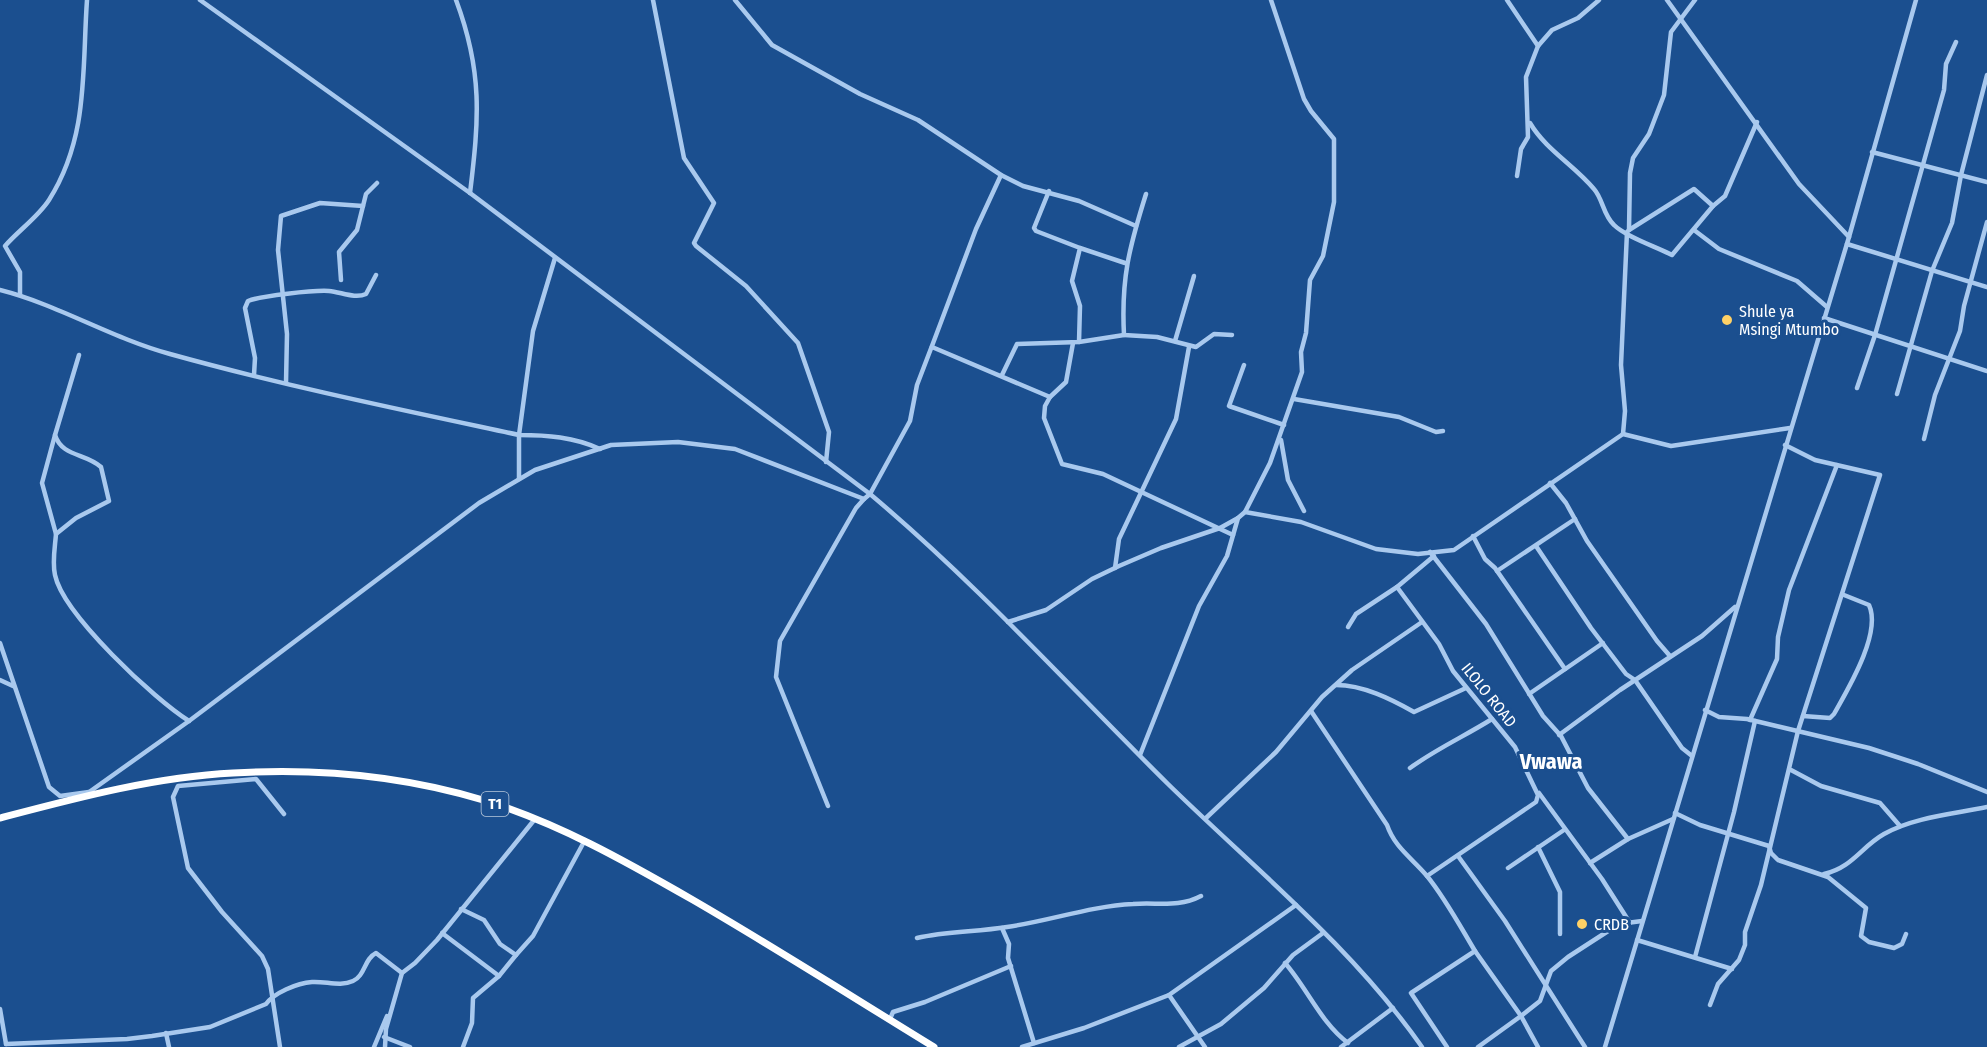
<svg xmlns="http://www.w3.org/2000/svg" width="1987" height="1047" font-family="'Fira Sans Condensed',sans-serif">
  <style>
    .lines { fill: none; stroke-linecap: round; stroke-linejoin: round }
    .minor { stroke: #a9c9ee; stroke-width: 4.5 }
    .highway { stroke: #fff; stroke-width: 7 }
    .poi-dot { fill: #ffd166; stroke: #1b4f8f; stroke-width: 2 }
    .labels { text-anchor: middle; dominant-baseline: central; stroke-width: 6; stroke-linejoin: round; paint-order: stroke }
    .shield { fill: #1b4f8f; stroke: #bbcadd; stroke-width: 1.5 }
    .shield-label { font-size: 15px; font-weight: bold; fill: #fff }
    .poi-label { font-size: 16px; fill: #fff; stroke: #1b4f8f; text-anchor: start }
    .street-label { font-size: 16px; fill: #fff; stroke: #1b4f8f }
    .district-label { font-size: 22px; font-weight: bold; fill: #fff; stroke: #1b4f8f }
  </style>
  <rect width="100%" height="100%" fill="#1b4f8f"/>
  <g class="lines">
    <g class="minor">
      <path d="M200,0L470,193L870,494L910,421L917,385L935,338L976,229L1001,175"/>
      <path d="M456,0C483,72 479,119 470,193"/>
      <path d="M653,0L684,158L714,203L694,243L696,246L746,286L798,343L829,432L826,462"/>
      <path d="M735,0L772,45L860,94L918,120L1001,175L1023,186L1079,201L1136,226"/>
      <path d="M1507,0L1538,46"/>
      <path d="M1667,0L1799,184L1849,237"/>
      <path d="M1530,123C1546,150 1574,165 1594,189C1603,199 1603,215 1614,225C1626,237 1657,247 1672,255L1713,206L1725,196L1757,122"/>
      <path d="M1872,152L1987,182"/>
      <path d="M1517,176L1521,149L1528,137L1526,77L1538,46L1552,30L1578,18L1599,0"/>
      <path d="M1049,191L1034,228L1036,231L1080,248L1072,281L1080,306L1079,342"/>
      <path d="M1146,194C1129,248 1121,279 1124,335L1157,337L1196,347L1214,334L1232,335"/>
      <path d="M1629,230L1694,189L1713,206"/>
      <path d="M1694,230L1719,249L1797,281L1827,307"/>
      <path d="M1847,244L1987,287"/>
      <path d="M1080,248L1125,263"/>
      <path d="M341,280L339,252L357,230L366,194L377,183"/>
      <path d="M0,290C59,305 111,338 170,354C285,386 402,410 519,435C547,435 574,437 600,449"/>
      <path d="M20,295V272L5,246C19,230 38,217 49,200C89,137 82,70 87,0"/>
      <path d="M1824,318L1987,371"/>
      <path d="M1175,341L1194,276"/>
      <path d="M932,347L1050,397L1045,406L1044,418L1062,464L1103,474L1233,535"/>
      <path d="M79,355L55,435C62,457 86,453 101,467L109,501L76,518L56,534C55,547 52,562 55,575C63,614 155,700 189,721"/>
      <path d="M1244,365L1229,406L1284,425"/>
      <path d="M254,375L255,358L245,308L248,301C260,296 314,290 329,291C341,292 355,299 366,294L376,275"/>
      <path d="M1002,375L1017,344L1079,342L1124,335"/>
      <path d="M286,383L287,334L278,250L281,216L320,203L363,206"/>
      <path d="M1857,388L1875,335L1944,90L1946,64L1956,42"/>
      <path d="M1897,394L1932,271L1952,223L1961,175L1987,75"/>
      <path d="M1050,397L1066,382L1073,343"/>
      <path d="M1294,399L1399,417L1436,432L1443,431"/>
      <path d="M1623,434L1625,411L1621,365L1627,232L1629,230L1630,173L1633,158L1649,134L1664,95L1671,32L1695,0"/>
      <path d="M55,435L42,483L56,534"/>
      <path d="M1924,439L1935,395L1960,331L1964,306L1987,222"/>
      <path d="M1281,440L1288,480L1304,511"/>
      <path d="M519,479V435L533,331L555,258"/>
      <path d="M1550,483L1566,503L1587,541L1657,641L1670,656"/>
      <path d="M1245,512L1270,463L1302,372L1301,352L1306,333L1310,280L1323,256L1334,202V139L1311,111L1304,99L1271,0"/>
      <path d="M1473,536L1485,559L1495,568L1565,669"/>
      <path d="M1536,546L1591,628L1626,674L1635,680L1682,748L1692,756"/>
      <path d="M1430,552L1486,624L1543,716L1561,736L1588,788L1628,839"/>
      <path d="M1115,568L1119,539L1176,419L1189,347"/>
      <path d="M1497,571L1575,519"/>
      <path d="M1397,587L1439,644L1453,671L1515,747L1538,795L1536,802L1427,876"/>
      <path d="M1008,622L1046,610L1092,579L1119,566L1161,548L1220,528L1238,518"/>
      <path d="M1348,627L1356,614L1397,587L1434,556"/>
      <path d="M0,643L49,787L60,796L89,792"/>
      <path d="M0,680L13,686"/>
      <path d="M1336,685C1363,685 1391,699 1414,712L1466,688"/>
      <path d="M1529,694L1603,643"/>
      <path d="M1705,710L1719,717L1747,719L1869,748L1918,764L1987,792"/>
      <path d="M1311,711L1387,825C1395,848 1412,858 1427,876C1445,898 1460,926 1475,951"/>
      <path d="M1803,716L1830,718L1834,714C1848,689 1882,633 1869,605L1844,595"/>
      <path d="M1750,720L1777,659L1778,637L1789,590L1837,465"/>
      <path d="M1559,735L1620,690L1702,636L1735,607"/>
      <path d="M1140,755L1199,606L1227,556L1238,518L1245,512L1301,522L1376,549L1418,554L1454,550L1623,434L1671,446L1790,428"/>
      <path d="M1410,768C1436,749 1465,736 1492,719"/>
      <path d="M1791,770L1821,786L1880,803L1900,826"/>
      <path d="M1539,793L1602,879L1630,923"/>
      <path d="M85,795L189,721L479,503L535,470L611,445L678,442L735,449L864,499L870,494C976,583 1069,686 1168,784C1255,869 1352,947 1422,1047"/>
      <path d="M828,806L776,677L780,641L856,508L864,499"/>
      <path d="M1675,813L1700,825L1769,846L1771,853L1778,860L1828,877L1866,908L1861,936L1869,942L1894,948L1902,944L1906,934"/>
      <path d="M1206,818L1276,752L1322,697L1352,670L1422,622"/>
      <path d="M1538,847L1560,892V934"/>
      <path d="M1458,856L1505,921L1585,1047"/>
      <path d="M1590,863L1628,839L1673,819"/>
      <path d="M1508,868L1564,830"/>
      <path d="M1824,874C1853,867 1861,847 1884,834C1914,817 1954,814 1987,807"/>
      <path d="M461,909L484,920L500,944L516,955L533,936L585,840"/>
      <path d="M1002,928L1009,944L1008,958L1034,1043"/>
      <path d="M442,933L499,976"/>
      <path d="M917,938C946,931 977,932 1007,927C1049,921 1091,906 1133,904C1158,902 1178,908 1201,896"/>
      <path d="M1637,940L1732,969"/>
      <path d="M1695,957L1734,812L1755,721"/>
      <path d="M1285,963C1307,988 1321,1023 1348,1043"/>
      <path d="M1169,995L1205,1047"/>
      <path d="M1710,1005L1718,984L1739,960L1745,945V932L1761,885L1798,731L1880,475L1815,460L1785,445"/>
      <path d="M0,1009L6,1044"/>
      <path d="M890,1019L893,1012L925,1002L1011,966"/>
      <path d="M166,1033L169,1047"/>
      <path d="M384,1037L410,1047"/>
      <path d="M6,1044L127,1039L152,1036L210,1027L266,1004C274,993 297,983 312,982C326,981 340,987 353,981C365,976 364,959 376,953L402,973"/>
      <path d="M280,1047L268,969L262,956L222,912L188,868L173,797L178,786L256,779L284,814"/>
      <path d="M374,1047L387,1016"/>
      <path d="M385,1047L386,1029L402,973L415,963L437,940L535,819"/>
      <path d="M463,1047L472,1023L473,998L499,976L516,955"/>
      <path d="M1022,1047L1084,1028L1169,995L1296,905"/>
      <path d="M1179,1047L1221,1024L1264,988L1293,955L1323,933"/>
      <path d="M1341,1047L1393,1008"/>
      <path d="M1447,1047L1411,993L1475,951L1521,1016L1478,1047"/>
      <path d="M1538,1047L1521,1016L1540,1001L1551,971L1568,957L1619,924L1642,921"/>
      <path d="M1605,1047L1849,237L1916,0"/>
    </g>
    <path class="highway" d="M0,818C76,798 154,777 233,773C316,768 403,776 483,800C558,823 625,861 693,900C774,947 854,998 934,1047"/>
  </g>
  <g class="poi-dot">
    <circle cx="1727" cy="320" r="6"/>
    <circle cx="1582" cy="924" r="6"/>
  </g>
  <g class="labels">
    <rect class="shield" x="481.5" y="792" width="27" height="24" rx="4.5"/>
    <g class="shield-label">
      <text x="495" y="804">T1</text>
    </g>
    <g class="poi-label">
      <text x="1739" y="311">Shule ya<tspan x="1739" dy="18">Msingi Mtumbo</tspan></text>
      <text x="1594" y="924">CRDB</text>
    </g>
    <g class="street-label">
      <text transform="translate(1489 695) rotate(51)">ILOLO ROAD</text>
    </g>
    <g class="district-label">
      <text x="1551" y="761">Vwawa</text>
    </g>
  </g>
</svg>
